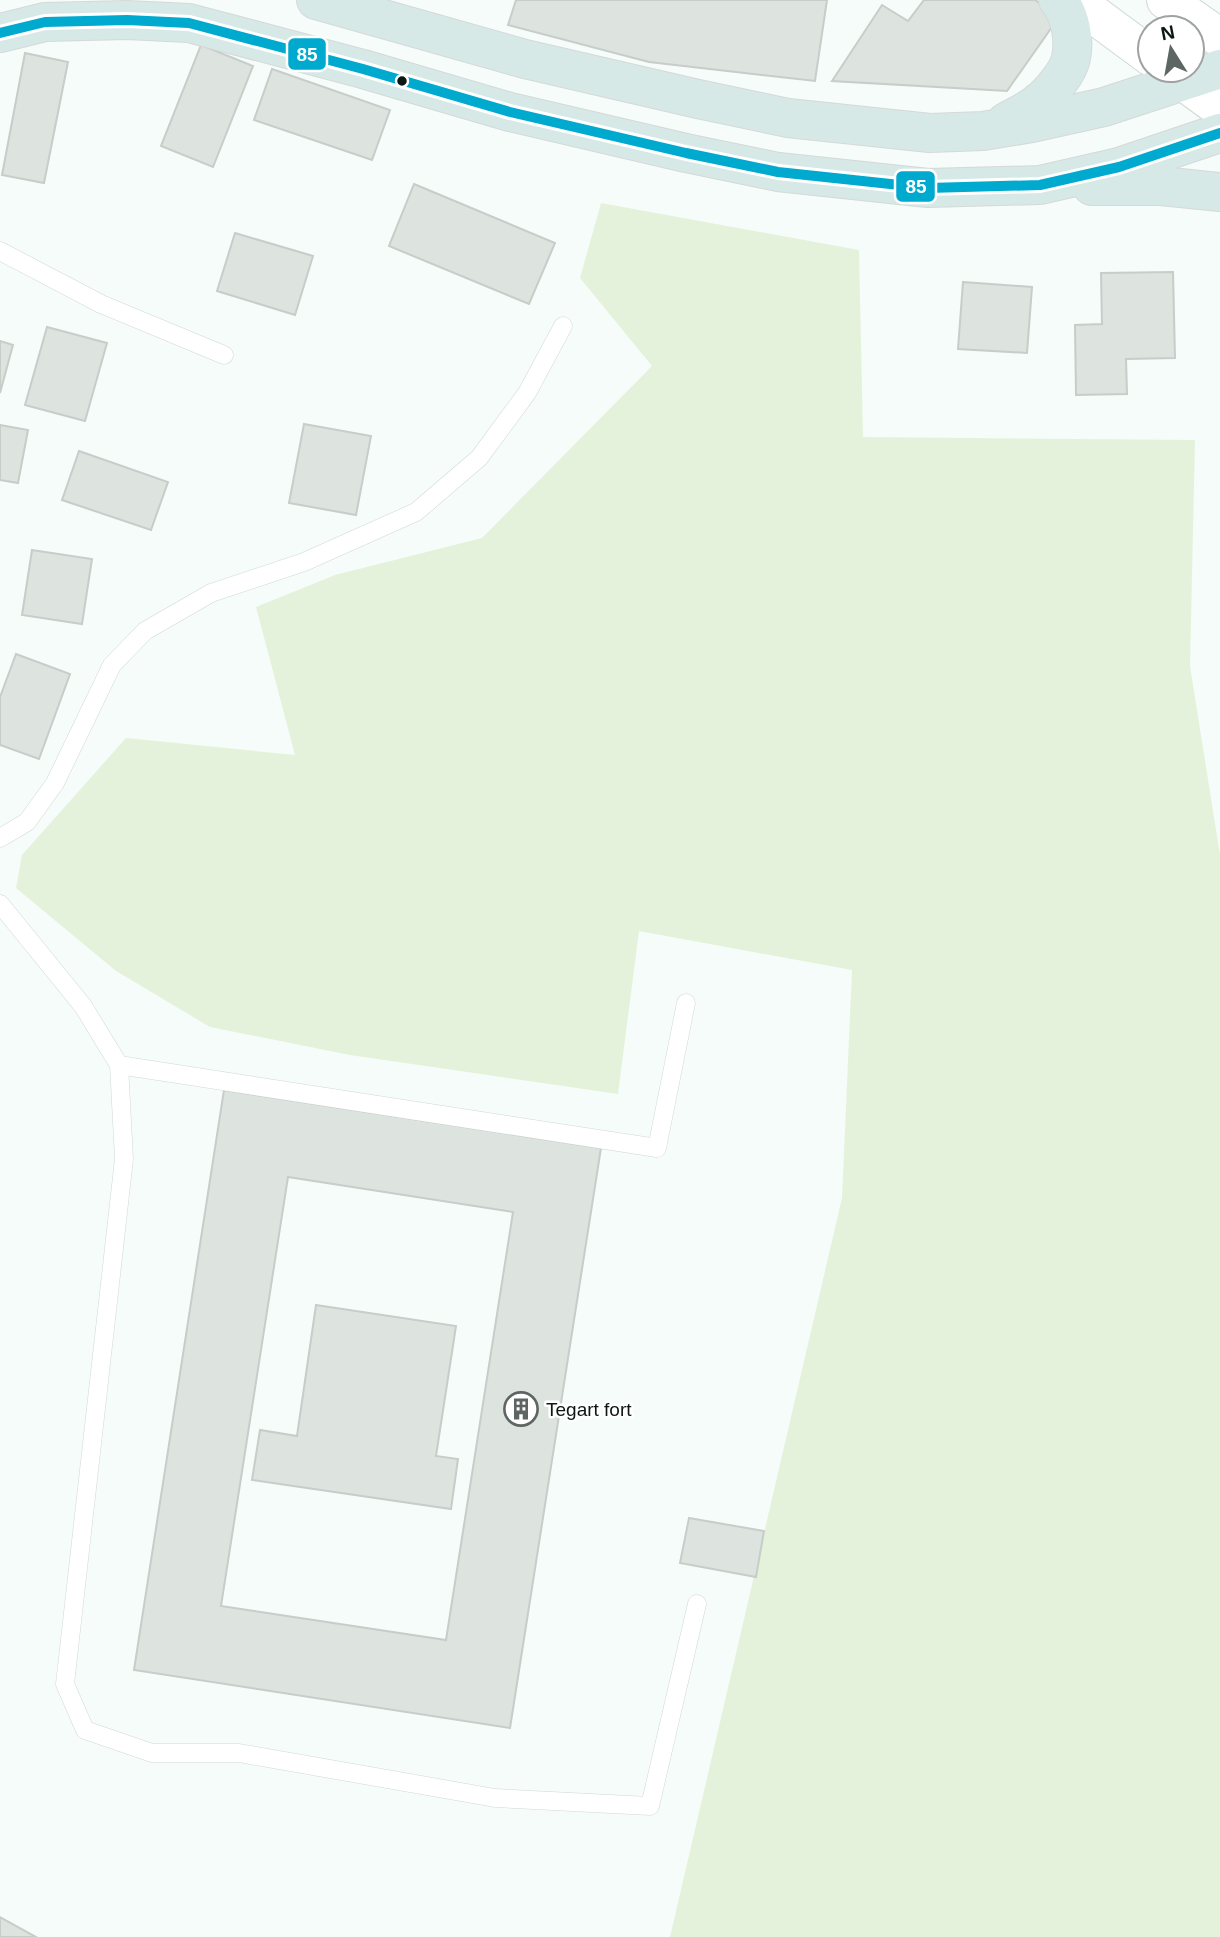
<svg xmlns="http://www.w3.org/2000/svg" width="1220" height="1937" font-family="Helvetica,sans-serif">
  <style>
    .green { fill: #e4f2db }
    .building { fill: #dde3df; stroke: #c7cdc9; stroke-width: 2; fill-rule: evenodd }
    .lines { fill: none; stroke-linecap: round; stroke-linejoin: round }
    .lane-casing { stroke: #d1d9d5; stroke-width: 19 }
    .secondary-casing { stroke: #d1d9d5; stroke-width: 40 }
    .highway-casing { stroke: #d5d9d7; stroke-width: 40 }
    .lane { stroke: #fefffe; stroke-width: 18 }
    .secondary { stroke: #fefffe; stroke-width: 38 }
    .highway { stroke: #d6e9e7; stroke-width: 38 }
    .bus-1-casing { stroke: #fff; stroke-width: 16 }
    .bus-1 { stroke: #00a9ce; stroke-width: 10 }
    .bus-dot { fill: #0c1612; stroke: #fff; stroke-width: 2.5 }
    .labels { text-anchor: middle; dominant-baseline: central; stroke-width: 5; stroke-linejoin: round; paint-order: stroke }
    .poi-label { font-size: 19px; fill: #0c1612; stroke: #fff; text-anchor: start }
    .line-badge { stroke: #fff; stroke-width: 2.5 }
    .badge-label { font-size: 19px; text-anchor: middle; font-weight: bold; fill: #fff }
  </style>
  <rect width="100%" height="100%" fill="#f6fcf9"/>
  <path class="green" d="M601,203L859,250L863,437L1195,440L1190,666L1220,855V1937H670L842,1198L852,970L639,931L618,1094L350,1055L210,1027L116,971L16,888L22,855L126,738L295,755L256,607L335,575L482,538L652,366L580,278Z"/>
  <g class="building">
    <path d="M516,0H827L815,81L649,62L508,25Z"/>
    <path d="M924,0H1035L1059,17L1007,91L832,81L882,5L908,21Z"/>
    <path d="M201,45L253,66L213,167L161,146Z"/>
    <path d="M25,53L68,62L44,183L2,175Z"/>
    <path d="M272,69L390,110L372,160L254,120Z"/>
    <path d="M414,184L555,243L529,304L389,246Z"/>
    <path d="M235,233L313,256L295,315L217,291Z"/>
    <path d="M1173,272L1175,358L1126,359L1127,394L1076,395L1075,325L1102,324L1101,273Z"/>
    <path d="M963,282L1032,287L1027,353L958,349Z"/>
    <path d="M47,327L107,343L85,421L25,405Z"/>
    <path d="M0,341L13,345L0,393Z"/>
    <path d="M304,424L371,436L356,515L289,503Z"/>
    <path d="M0,425L28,430L18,483L0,480Z"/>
    <path d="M79,451L168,482L151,530L62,500Z"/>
    <path d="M32,550L92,559L82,624L22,615Z"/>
    <path d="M16,654L70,674L39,759L0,745V697Z"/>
    <path d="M224,1090L601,1148L510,1728L134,1670ZM288,1177L513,1212L446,1640L221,1606Z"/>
    <path d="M316,1305L456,1326L436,1456L458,1459L451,1509L252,1480L260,1430L297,1436Z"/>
    <path d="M689,1518L764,1531L756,1577L680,1563Z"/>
    <path d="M0,1917L36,1937H0Z"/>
  </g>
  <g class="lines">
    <g class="lane-casing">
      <g id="lane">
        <path d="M0,251L101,304L224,355"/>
        <path d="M0,838L27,822L55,783L112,665L145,631L211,593L304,562L416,512L479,458L527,393L563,326"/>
        <path d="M0,904L83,1006L119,1065L124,1159L65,1684L85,1730L152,1753H239L495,1798L650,1806L697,1604"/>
        <path d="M119,1065L657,1148L686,1003"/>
      </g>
    </g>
    <g class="secondary-casing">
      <g id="secondary">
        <path d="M1074,0L1150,56"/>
        <path d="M1166,0L1220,38"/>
        <path d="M1168,70L1220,108"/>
      </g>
    </g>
    <g class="highway-casing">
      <g id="highway">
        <path d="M316,0L525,59L698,99L788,118L930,133L983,131L1032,123L1104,107L1220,69"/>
        <path d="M0,33L45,22L127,20L189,23L363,69L510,112L686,153L778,172L928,188L1040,185L1119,167L1220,133"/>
        <path d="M1006,122C1017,116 1030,110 1039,102C1050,94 1069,71 1071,58C1075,39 1070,14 1058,0"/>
        <path d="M1092,186H1161L1220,192"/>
      </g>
    </g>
    <use href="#lane" class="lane"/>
    <use href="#secondary" class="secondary"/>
    <use href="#highway" class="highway"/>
    <g class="bus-1-casing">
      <path id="bus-1" d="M0,33L45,22L127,20L189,23L363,69L510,112L686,153L778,172L928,188L1040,185L1119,167L1220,133"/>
    </g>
    <use href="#bus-1" class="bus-1"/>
  </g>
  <defs>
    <g id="building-ring" transform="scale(1.75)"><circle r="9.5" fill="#fff" stroke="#5e6663" stroke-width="1.5"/><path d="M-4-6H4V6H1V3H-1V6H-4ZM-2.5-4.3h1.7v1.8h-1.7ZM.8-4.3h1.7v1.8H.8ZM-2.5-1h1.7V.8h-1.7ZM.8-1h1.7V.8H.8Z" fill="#5e6663"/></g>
  </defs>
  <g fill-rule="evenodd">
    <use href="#building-ring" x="521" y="1409"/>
  </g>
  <circle class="bus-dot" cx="402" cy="81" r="6"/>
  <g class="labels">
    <g class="poi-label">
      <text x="546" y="1409">Tegart fort</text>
    </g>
  </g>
  <g class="line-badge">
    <rect x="287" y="37" width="40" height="34" rx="7" fill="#00a9ce"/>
    <rect x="895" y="170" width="41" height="33" rx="7" fill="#00a9ce"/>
  </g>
  <g class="badge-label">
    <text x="307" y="61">85</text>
    <text x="916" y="193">85</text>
  </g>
  <g transform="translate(1171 49) rotate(349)"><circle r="33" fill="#ffffff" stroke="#9ea2a0" stroke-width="2"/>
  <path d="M0-5L12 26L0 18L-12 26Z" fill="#5e6663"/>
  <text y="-10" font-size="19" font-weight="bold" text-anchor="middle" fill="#0c1612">N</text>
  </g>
</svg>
